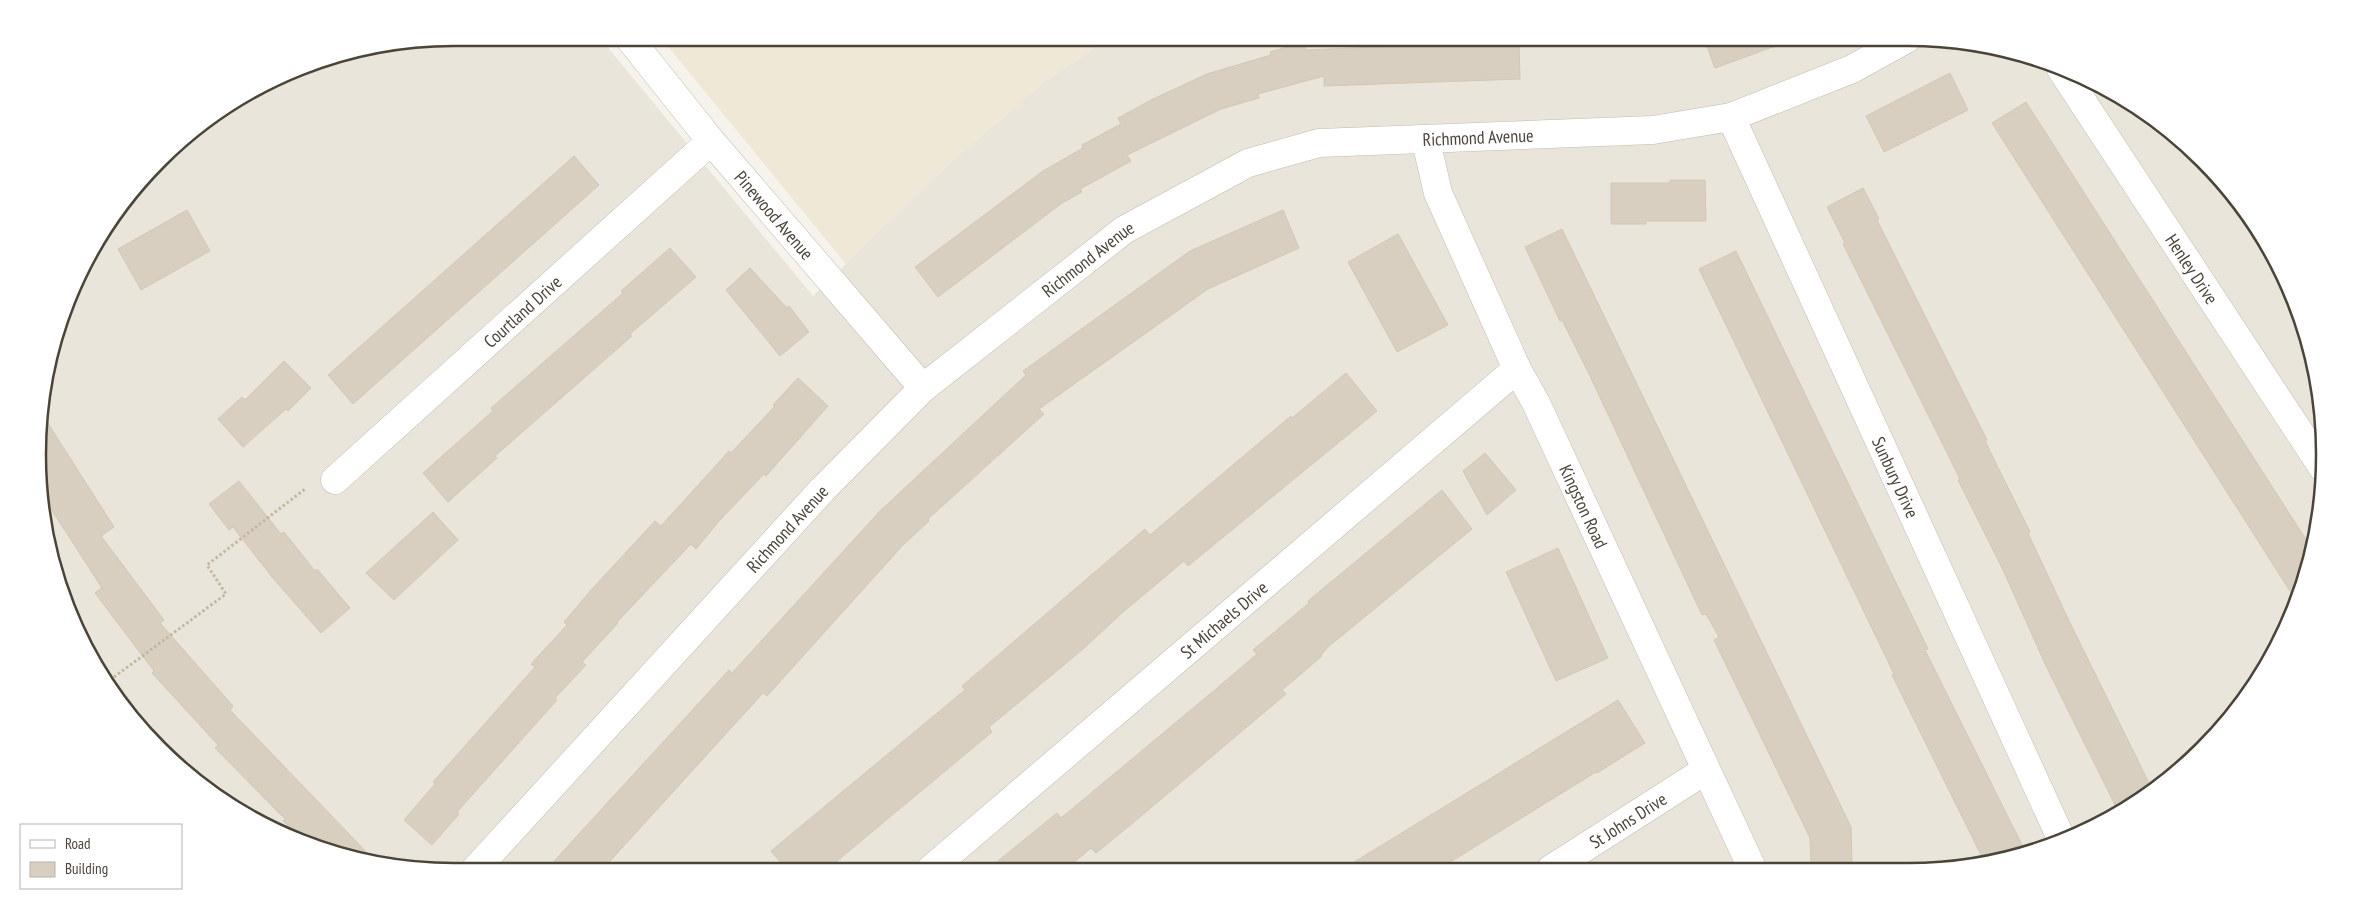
<svg xmlns="http://www.w3.org/2000/svg" width="2362" height="909" font-family="'PT Sans Narrow',sans-serif">
  <style>
    .residential { fill: #eae5da }
    .education { fill: #efe8d6 }
    .building { fill: #d8cfc1; stroke: #d3c7b4 }
    .lines { fill: none; stroke-linecap: round; stroke-linejoin: round }
    .minor-casing { stroke: #c2bbae; stroke-width: 29 }
    .path { stroke: #c4b79f; stroke-width: 3; stroke-dasharray: 2.5 2.5; stroke-linecap: butt }
    .minor { stroke: #fff; stroke-width: 28 }
    .labels { text-anchor: middle; dominant-baseline: central; stroke-width: 5; stroke-linejoin: round; paint-order: stroke }
    .street-label { font-size: 18px; fill: #4b4439; stroke: #fff }
    .rim { fill: none; stroke: #4b4439; stroke-width: 2.5 }
  </style>
  <rect width="100%" height="100%" fill="#f6f3ec"/>
  <path class="residential" d="M454,38H600L813,296L949,163L1048,79L1109,38H1907L2016,52L2092,81L2162,124L2221,180L2269,246L2302,321L2321,400L2324,482L2310,563L2268,663L2183,768L2092,829L1962,868L455,871L346,857L270,829L201,785L108,686L69,614L46,536L41,400L60,320L93,246L180,141L246,93L320,60Z"/>
  <path class="education" d="M661,38H1109L1048,79L949,163L846,264Z"/>
  <g class="building">
    <path d="M1704,38H1789V41L1715,68Z"/>
    <path d="M1519,41L1520,79L1324,86V76L1258,94L1259,98L1221,109L1127,155L1131,161L1080,189L1082,192L1062,203L938,297L915,267L1043,171L1083,148L1082,145L1121,124L1118,118L1153,99L1207,74L1271,55L1270,52L1304,42L1306,50Z"/>
    <path d="M1950,73L1968,110L1884,152L1866,116Z"/>
    <path d="M2026,102L2312,549L2310,563L2295,599L1992,123Z"/>
    <path d="M574,156L599,185L353,404L328,375Z"/>
    <path d="M1670,180H1705L1706,221H1646V224H1611V183H1670Z"/>
    <path d="M1863,188L1879,219L1877,220L1987,440L1985,441L2030,532L2028,533L2071,625L2152,789L2118,811L2046,666L2004,572L1958,480L1960,479L1843,244L1845,243L1827,207Z"/>
    <path d="M187,210L210,251L141,290L118,249Z"/>
    <path d="M1283,210L1299,248L1208,289L1039,409L1044,414L928,519L929,521L903,545L767,696L763,693L601,871H545L729,670L732,673L880,511L1026,375L1023,371L1190,251Z"/>
    <path d="M1562,229L1851,827L1852,864H1811L1810,838L1714,640L1719,637L1706,614L1702,615L1590,376L1562,320L1560,321L1525,247Z"/>
    <path d="M1398,234L1448,325L1397,352L1348,262Z"/>
    <path d="M670,248L696,277L630,334L632,336L495,456L497,458L448,502L423,473L493,411L491,408L623,293L621,291Z"/>
    <path d="M1736,251L1928,649L1925,650L2024,849L1984,861L1892,675L1894,674L1699,269Z"/>
    <path d="M750,268L787,308L789,306L809,332L780,356L726,290Z"/>
    <path d="M284,361L311,388L288,411L286,409L243,447L218,419L242,397L245,400Z"/>
    <path d="M1346,373L1377,411L1188,566L1184,561L1123,612L1082,650L989,727L992,732L825,871H788L771,851L965,690L962,686L1145,529L1150,535L1291,416L1292,418Z"/>
    <path d="M798,378L828,406L766,476L764,474L719,521L696,549L691,544L617,622L618,623L582,662L586,665L555,698L557,700L457,812L459,814L432,845L404,820L435,784L433,782L535,667L531,664L567,625L564,622L592,589L655,521L661,526L729,451L731,453L775,406L773,405Z"/>
    <path d="M42,414L114,527L101,536L164,620L160,623L233,706L230,710L375,861L346,857L302,841L283,821L285,819L215,748L218,745L152,673L154,671L95,593L102,588L44,498Z"/>
    <path d="M1485,453L1516,490L1487,515L1463,471Z"/>
    <path d="M239,481L281,534L284,532L315,571L317,569L350,608L321,633L272,577L233,527L229,530L209,504Z"/>
    <path d="M1442,490L1472,529L1328,647L1321,655L1322,656L1282,690L1286,694L1134,822L1096,853L1091,848L1065,870H987L1057,813L1061,818L1216,689L1257,654L1253,650L1309,603L1308,601Z"/>
    <path d="M433,512L458,540L394,600L366,573Z"/>
    <path d="M1558,548L1608,658L1556,681L1506,572Z"/>
    <path d="M1618,700L1645,743L1597,773L1596,772L1439,869H1343Z"/>
  </g>
  <g class="lines">
    <g class="minor-casing">
      <g id="minor">
        <path id="s1" d="M629,38L711,141L923,388"/>
        <path id="s2" d="M2061,69L2323,468"/>
        <path id="s3" d="M1731,117L2061,838"/>
        <path id="s4" d="M1426,141L1438,193L1517,369L1536,403L1752,868"/>
        <path id="s5" d="M335,480L711,141"/>
        <path id="s6" d="M1551,869L1706,770"/>
        <path id="s7" d="M930,870L1517,369"/>
        <path id="s8" d="M474,871L822,490L923,388L1124,230L1248,163L1319,143L1653,130L1731,117L1852,69L1908,38"/>
      </g>
    </g>
    <path class="path" d="M106,683L226,594L207,565L305,489"/>
    <use href="#minor" class="minor"/>
  </g>
  <g class="labels">
    <g class="street-label">
      <text stroke="none"><textPath href="#s8" startOffset="1289">Richmond Avenue</textPath></text>
      <text stroke="none"><textPath href="#s1" startOffset="229">Pinewood Avenue</textPath></text>
      <text stroke="none"><textPath href="#s8" startOffset="869">Richmond Avenue</textPath></text>
      <text stroke="none"><textPath href="#s2" startOffset="239">Henley Drive</textPath></text>
      <text stroke="none"><textPath href="#s5" startOffset="252">Courtland Drive</textPath></text>
      <text stroke="none"><textPath href="#s3" startOffset="396">Sunbury Drive</textPath></text>
      <text stroke="none"><textPath href="#s4" startOffset="399">Kingston Road</textPath></text>
      <text stroke="none"><textPath href="#s8" startOffset="464">Richmond Avenue</textPath></text>
      <text stroke="none"><textPath href="#s7" startOffset="386">St Michaels Drive</textPath></text>
      <text stroke="none"><textPath href="#s6" startOffset="91">St Johns Drive</textPath></text>
    </g>
  </g>
  <path d="M0 0H2362V909H0ZM454 46H1908A408 408 0 0 1 2316 454V455A408 408 0 0 1 1908 863H454A408 408 0 0 1 46 455V454A408 408 0 0 1 454 46Z" fill="#fff" fill-rule="evenodd"/>
  <path class="rim" d="M454 46H1908A408 408 0 0 1 2316 454V455A408 408 0 0 1 1908 863H454A408 408 0 0 1 46 455V454A408 408 0 0 1 454 46Z"/>
  <rect x="20" y="824" width="162" height="65" fill="#ffffff" stroke="#b7b4b0"/>
  <rect x="30" y="840" width="25" height="8" fill="#ffffff" stroke="#b7b4b0"/>
  <text x="65" y="849" font-size="15" fill="#4b4439">Road</text>
  <rect x="30" y="862" width="25" height="15" fill="#d8cfc1" stroke="#b7b4b0"/>
  <text x="65" y="874" font-size="15" fill="#4b4439">Building</text>
</svg>
